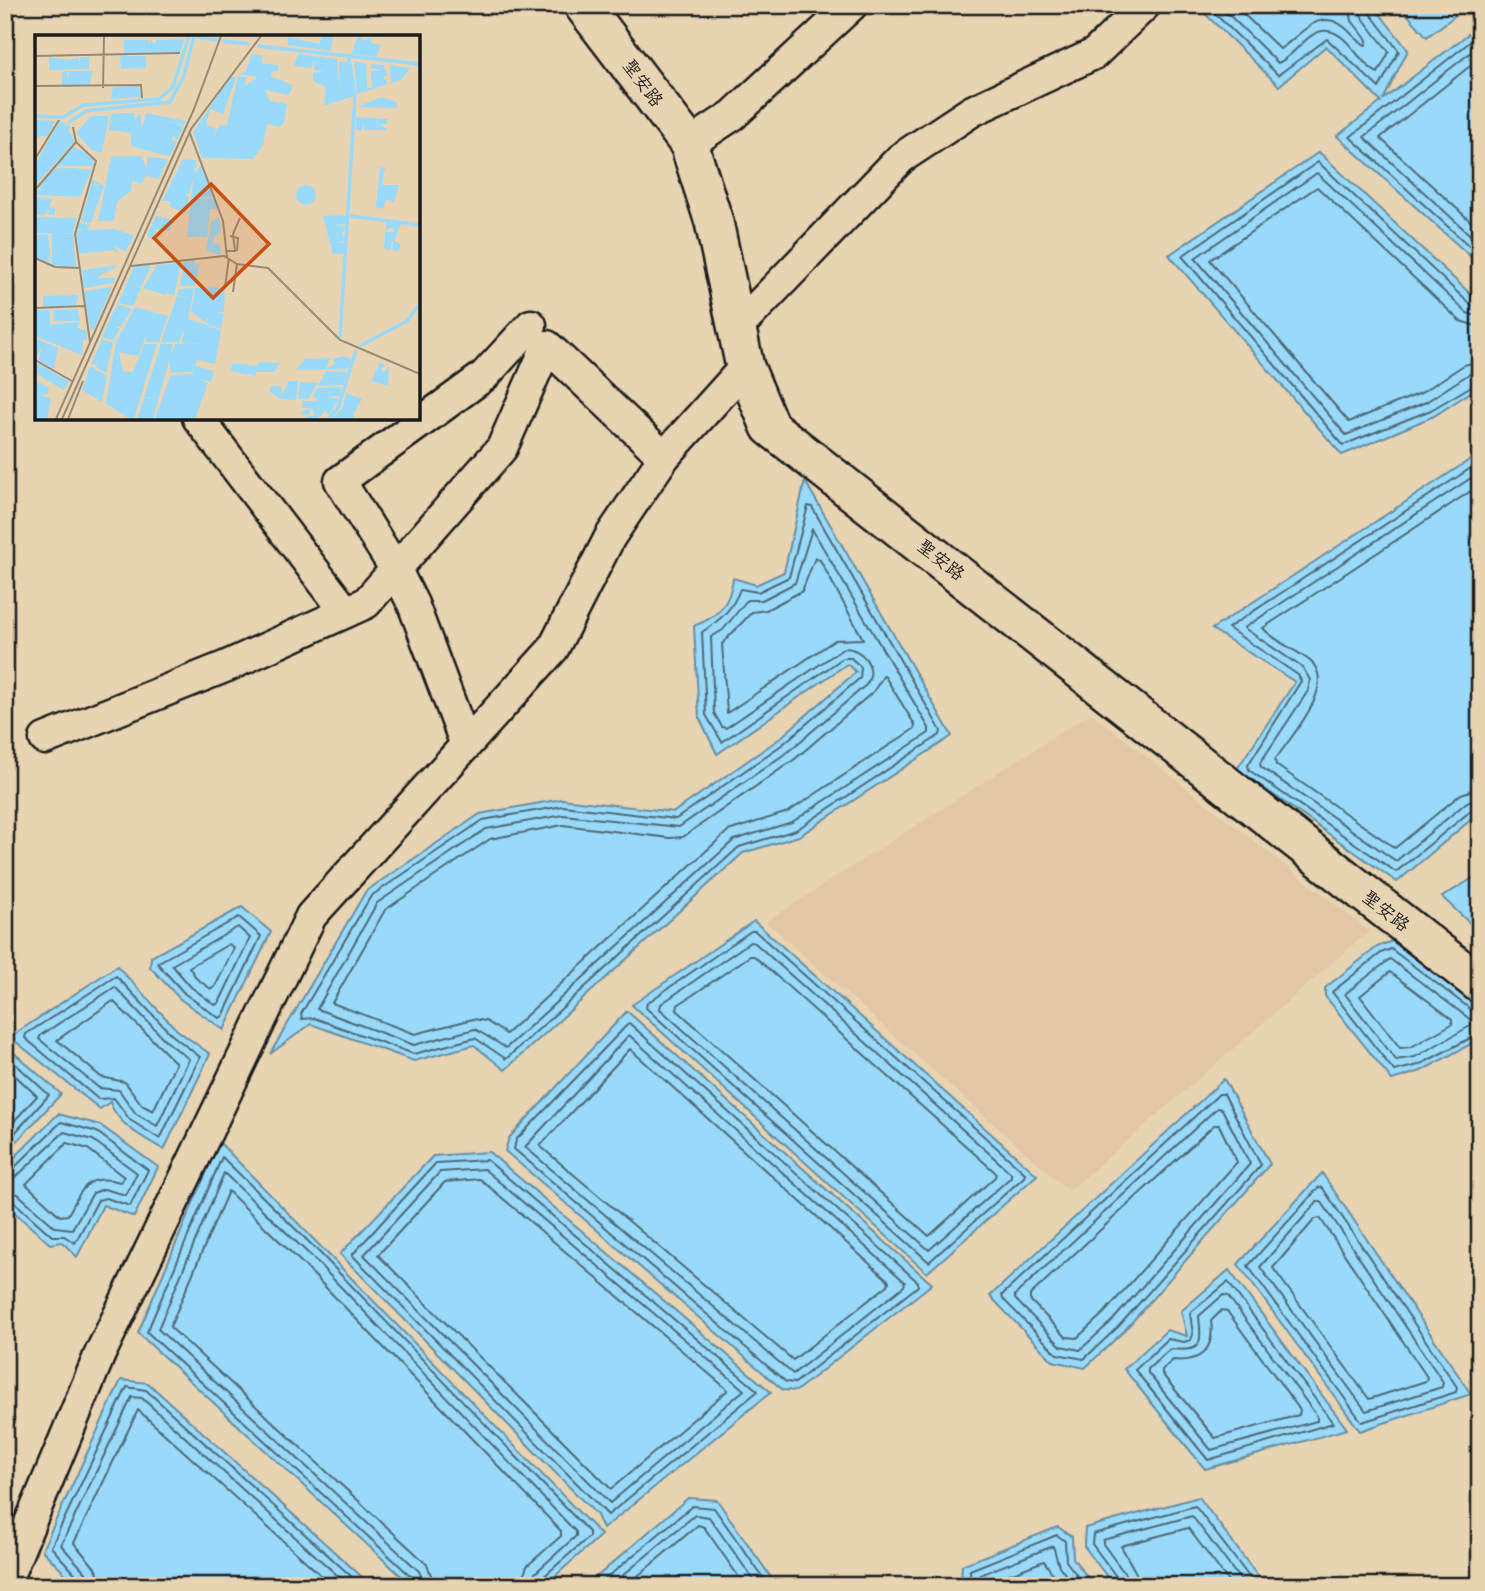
<svg xmlns="http://www.w3.org/2000/svg" width="1485" height="1591" font-family="'Shantell Sans','LXGW WenKai TC',sans-serif">
  <style>
    .built { fill: #e2c6a6 }
    .water { fill: #99dafb; stroke: #678ea2; stroke-width: 2 }
    .lines { fill: none; stroke-linecap: round; stroke-linejoin: round }
    .shore { stroke: #4e6875; stroke-width: 2 }
    .minor-casing { stroke: #1c1c1c; stroke-width: 35 }
    .tertiary-casing { stroke: #1c1c1c; stroke-width: 42 }
    .minor { stroke: #e8d4b2; stroke-width: 30 }
    .tertiary { stroke: #e8d4b2; stroke-width: 37 }
    .labels { text-anchor: middle; dominant-baseline: central; stroke-width: 5; stroke-linejoin: round; paint-order: stroke }
    .street-label { font-size: 18px; fill: #1c1c1c; stroke: #e8d4b2 }
    .inset-river { fill: none; stroke: #99dafb; stroke-width: 3.5 }
    .inset-road { fill: none; stroke: #968a76; stroke-width: 2 }
    .view { fill: #c9500e; fill-opacity: 0.15; stroke: #c9500e; stroke-width: 3.5 }
    .inset-edge { fill: none; stroke: #1c1c1c; stroke-width: 3.5 }
  </style>
  <rect width="100%" height="100%" fill="#e8d4b2"/>
  <filter id="ink" filterUnits="userSpaceOnUse"><feTurbulence type="fractalNoise" baseFrequency=".0143" numOctaves="2"/><feDisplacementMap in="SourceGraphic" scale="14" xChannelSelector="R" yChannelSelector="G"/><feConvolveMatrix kernelMatrix="1 2 1 2 8 2 1 2 1" color-interpolation-filters="sRGB"/></filter>
  <g filter="url(#ink)">
    <path class="built" d="M1091,713L1369,931L1069,1191L766,922Z"/>
    <g class="water">
      <path d="M1196,5H1373L1408,50L1383,100L1480,25V265L1337,136L1381,102L1326,46L1279,86Z"/>
      <path d="M1399,5H1469L1427,37Z"/>
      <path d="M1319,152L1480,303V386L1434,416L1342,455L1169,255Z"/>
      <path d="M1480,453V812L1397,882L1237,769L1295,682L1212,629Z"/>
      <path d="M805,481L952,736L799,836L743,853L505,1070L474,1045L414,1061L311,1024L270,1054L366,891L480,814L562,799L674,812L779,739L856,672L847,664L717,754L699,717L694,626C718,617 730,604 733,578L756,585L784,572Z"/>
      <path d="M1480,874V933L1442,897Z"/>
      <path d="M242,907L271,932L224,1030L180,999L150,967L151,957Z"/>
      <path d="M754,921L1037,1175L927,1273L632,1005Z"/>
      <path d="M1392,941L1480,1007V1039L1421,1071L1392,1080L1325,996V988L1377,947Z"/>
      <path d="M117,966L177,1030L210,1054L164,1150C143,1137 118,1126 110,1102L100,1109L10,1037Z"/>
      <path d="M627,1011L932,1284L796,1391L783,1390L505,1151L509,1138Z"/>
      <path d="M5,1045L61,1094L5,1154Z"/>
      <path d="M1224,1079L1270,1164L1124,1331L1085,1368L1053,1361L990,1296Z"/>
      <path d="M58,1114L100,1125L158,1167L134,1217L103,1205L77,1257L62,1242L50,1244L5,1204V1167Z"/>
      <path d="M219,1142L601,1535L544,1586H412L138,1333Z"/>
      <path d="M489,1152L771,1392L603,1529L597,1515L340,1254L433,1156Z"/>
      <path d="M1322,1173L1471,1394L1360,1431L1238,1264Z"/>
      <path d="M1229,1270L1347,1429L1205,1469L1124,1369L1167,1330L1187,1336L1181,1311Z"/>
      <path d="M121,1380L148,1383L372,1586H77L42,1550Z"/>
      <path d="M1199,1497L1265,1586H1114L1084,1546L1085,1528Z"/>
      <path d="M688,1498L717,1500L777,1586H586Z"/>
      <path d="M1058,1527L1072,1537L1073,1558L1094,1586H965L961,1580L962,1565Z"/>
    </g>
    <g class="lines">
      <g class="shore">
        <path d="M1206,5L1278,75L1327,39L1379,88L1399,51L1369,12L1368,5"/>
        <path d="M1219,5L1278,63C1294,57 1309,28 1328,31C1348,33 1360,65 1378,73L1389,52L1362,17L1359,5"/>
        <path d="M1234,5L1280,49C1299,37 1319,6 1344,27C1352,33 1357,42 1366,45L1367,40L1352,21L1349,5"/>
        <path d="M1480,34L1350,137L1480,256"/>
        <path d="M1480,45L1364,137L1480,244"/>
        <path d="M1480,58L1380,138L1480,230"/>
        <path d="M1480,308L1472,306L1318,162L1182,256L1343,445L1431,410L1480,381"/>
        <path d="M1480,317L1467,313L1317,173L1195,258L1346,435L1426,402L1469,374L1480,372"/>
        <path d="M1480,327L1460,321L1317,187L1210,260L1349,422L1421,393L1464,365L1480,361"/>
        <path d="M1480,462L1228,628L1298,675L1301,681L1248,765L1249,770L1396,872L1473,809L1480,807"/>
        <path d="M1480,472L1244,628L1303,668L1310,680L1308,691L1260,763L1261,767L1396,861L1467,802L1480,798"/>
        <path d="M1480,485L1263,628C1275,642 1295,649 1309,660C1340,684 1290,737 1275,760L1276,765L1395,848L1461,794L1480,788"/>
        <path d="M808,506L812,507L941,731L940,735L796,830L739,847L506,1059L475,1038L414,1054L314,1018L302,1019L301,1014L371,896L483,820L563,806L676,819L783,744L860,678L861,667L851,658H843L722,742L706,715L702,632C719,621 733,609 740,589L758,592L789,577Z"/>
        <path d="M812,529L929,728V733L792,822L734,840L506,1048L475,1029L414,1045L317,1009L377,903L486,829L563,815L679,827L789,751L866,685C878,668 863,648 844,648L726,728L722,727L714,713L711,637L723,630L747,600H762L795,583Z"/>
        <path d="M815,558L820,560L863,639L835,640L727,713L722,644L752,612L766,610L802,591Z"/>
        <path d="M884,675L915,725L914,729L788,812L728,831L506,1034L486,1021L473,1019L415,1034L332,1003L385,910L490,839L563,825L670,838L683,837L795,759L873,692Z"/>
        <path d="M239,917L261,936L223,1016L219,1018L185,994L157,963Z"/>
        <path d="M238,927L250,938L219,1003L215,1005L191,987L172,965Z"/>
        <path d="M751,931H755L1025,1173L1024,1177L929,1262L646,1008L647,1003Z"/>
        <path d="M750,942L755,943L1011,1173V1177L929,1250L660,1009L661,1004Z"/>
        <path d="M229,944L234,948L215,987L211,989L197,979L189,967Z"/>
        <path d="M750,956H754L996,1173L995,1177L929,1236L677,1010L678,1005Z"/>
        <path d="M1390,959L1471,1020L1472,1025L1415,1057L1396,1060L1345,994Z"/>
        <path d="M1390,972L1452,1019V1024L1411,1047L1400,1048L1360,996Z"/>
        <path d="M116,976L172,1035L200,1057L160,1139L130,1120L114,1098L98,1099L25,1038L26,1034Z"/>
        <path d="M115,987L166,1041L189,1059L157,1126L136,1114L119,1090L99,1088L39,1039L41,1035Z"/>
        <path d="M113,1001L176,1063L153,1111L142,1105L125,1082L101,1077L57,1040Z"/>
        <path d="M1480,1012L1473,1011L1391,949L1381,953L1332,992L1394,1071L1419,1065L1480,1033"/>
        <path d="M629,1023L918,1282V1286L795,1383L786,1382L514,1149L516,1140Z"/>
        <path d="M629,1035L905,1282L904,1286L793,1374L525,1147Z"/>
        <path d="M630,1049L889,1281L888,1285L793,1360L540,1146Z"/>
        <path d="M5,1054L49,1095L5,1144"/>
        <path d="M5,1066L37,1096L5,1131"/>
        <path d="M1219,1094H1224L1261,1165L1119,1326L1084,1359L1057,1354L1003,1299L1002,1295Z"/>
        <path d="M1217,1108L1222,1109L1250,1164L1113,1320L1080,1350L1061,1346L1015,1299V1295Z"/>
        <path d="M1214,1125H1219L1237,1162L1105,1312L1077,1338L1066,1337L1030,1300V1295Z"/>
        <path d="M67,1143L88,1149L124,1177L120,1182C86,1173 82,1189 68,1215L60,1216L26,1184Z"/>
        <path d="M487,1160L758,1391L608,1515L352,1255L436,1163Z"/>
        <path d="M484,1169L744,1390L610,1503L364,1255L440,1172Z"/>
        <path d="M5,1171L13,1169L61,1122L97,1132L148,1170L130,1206L106,1198L98,1200L75,1243L64,1236H52L13,1201L5,1199"/>
        <path d="M480,1179L728,1390L611,1489L378,1255L445,1182Z"/>
        <path d="M5,1180L17,1176L64,1132L93,1140L137,1173L126,1195L104,1189L93,1193L72,1229L55,1227L18,1194L5,1190"/>
        <path d="M1322,1187L1457,1387L1456,1392L1362,1422L1248,1266L1318,1188Z"/>
        <path d="M1321,1201L1443,1382L1442,1387L1366,1411L1260,1267L1317,1202Z"/>
        <path d="M1320,1218L1427,1377L1426,1381L1369,1399L1273,1268L1315,1219Z"/>
        <path d="M1228,1282L1333,1423L1208,1460L1135,1370L1168,1339L1184,1342L1191,1340L1193,1334L1190,1313Z"/>
        <path d="M1223,1295L1228,1296L1317,1416V1421L1211,1450L1148,1373V1369L1170,1349C1202,1352 1202,1346 1199,1316Z"/>
        <path d="M1222,1310L1227,1311L1300,1410L1299,1415L1215,1438L1162,1374V1370L1173,1360C1201,1363 1215,1349 1211,1321Z"/>
        <path d="M81,1586L80,1579L51,1547L127,1387L146,1390L362,1586"/>
        <path d="M90,1586L87,1574L61,1545L132,1397L142,1398L349,1586"/>
        <path d="M101,1586L97,1570L74,1543L138,1410L333,1586"/>
        <path d="M416,1586L413,1578L147,1332L222,1157L318,1251L589,1532V1537L542,1578L540,1586"/>
        <path d="M425,1586L419,1571L158,1329L224,1173L312,1257L576,1532V1536L535,1573L531,1586"/>
        <path d="M435,1586L427,1564L170,1327L228,1191L304,1265L561,1531V1536L527,1566L520,1586"/>
        <path d="M597,1586L692,1506L714,1508L769,1586"/>
        <path d="M610,1586L695,1515L709,1517L758,1586"/>
        <path d="M626,1586L698,1525L704,1527L745,1586"/>
        <path d="M971,1586L970,1570L1057,1535L1065,1541L1066,1561L1085,1586"/>
        <path d="M979,1586L980,1575L1053,1546L1059,1566L1074,1586"/>
        <path d="M990,1586L992,1581L1044,1561L1061,1586"/>
        <path d="M1119,1586L1118,1579L1092,1544L1093,1534L1195,1506L1256,1586"/>
        <path d="M1128,1586L1125,1574L1103,1544V1540L1192,1516L1245,1586"/>
        <path d="M1138,1586L1136,1573L1121,1546L1188,1528L1232,1586"/>
      </g>
      <g class="minor-casing">
        <g id="minor">
          <path d="M689,144L733,115L852,5"/>
          <path d="M738,327L901,158L972,111L1094,54L1145,5"/>
          <path d="M198,418L346,612"/>
          <path d="M45,739L227,666L366,603L502,448L547,346L664,457"/>
          <path d="M466,745L413,604L396,570L340,481L484,376L531,325"/>
          <path d="M5,1583L100,1354L311,916L553,649L610,537L664,457L745,367"/>
        </g>
      </g>
      <g class="tertiary-casing">
        <path id="tertiary" d="M583,5L689,144L714,222L745,367L770,427L1480,984"/>
      </g>
      <use href="#minor" class="minor"/>
      <use href="#tertiary" class="tertiary"/>
    </g>
  </g>
  <g class="labels">
    <g class="street-label">
      <text transform="translate(643 83) rotate(53)">聖安路</text>
      <text transform="translate(941 560) rotate(38)">聖安路</text>
      <text transform="translate(1386 911) rotate(38)">聖安路</text>
    </g>
  </g>
  <g transform="translate(35 35)">
    <rect width="385" height="385" fill="#e8d4b2"/>
    <path d="M286,1H298L296,16L253,10V2L285,9ZM323,1L329,5L336,3L327,1L352,5L336,3V8L346,10L341,22L316,19ZM150,4L145,17L89,18V5H114L115,12V5L120,9L121,5ZM217,19L228,21L226,28L243,30V36L237,37L251,43L237,37L235,41L258,50L254,60L230,55L235,66L252,69L249,87L245,92L232,89L228,110L218,124L167,123L158,97L196,41L201,43L188,79L175,74L171,90L182,94L179,102L185,90H192L203,41L211,42L210,51L223,42L202,39L210,37ZM263,19L302,24L305,58L304,27H313L319,61L289,71L291,52L278,46V38L289,36L279,35V24L277,33L259,31ZM85,21H111V33L86,34ZM14,22L34,25L44,22L45,32V22H54V34L14,35ZM319,26L331,29L332,52L337,53L336,36L346,35L336,33V29L349,30L352,41L348,42L353,49L322,59ZM355,30L374,33V35L366,45L356,48ZM32,36L33,44L34,36H58L54,51H27V37ZM104,51L106,62L76,64L78,52ZM347,62L362,67V73L322,72ZM85,78H99L100,86L105,78L107,93L111,78L151,86L149,90L128,85L149,91L142,105L138,100L137,105L142,107L135,121L129,120L96,111V98L74,95V87L82,88L74,86L77,79ZM56,81H74L67,118L57,115L41,98ZM321,82L352,84V89H345L353,95H329V87L327,95H321ZM0,85L20,86L13,101L0,102ZM25,86L36,92L33,95L40,106L0,151V129ZM39,112L57,121L59,131H19ZM106,121L113,136L107,149L97,146L96,156L82,167L79,186H63L76,122ZM112,122L133,124L124,144L112,141ZM148,124L162,125L159,138L166,131L178,162L156,163L159,141L154,159H150L154,162L152,178L135,172L136,166H127ZM345,132L350,133L347,150H364L359,167L351,164L348,174L341,172ZM17,134L38,133L57,135L45,162L0,160ZM57,144L69,151L56,188L46,186L56,150H66L56,149ZM261 160a10 10 0 1 1 20 0a10 10 0 1 1-20 0ZM0,162L17,164L14,172L20,173L19,180H13L15,173L10,180H0ZM180,163L184,174H175L172,202H152L156,164ZM294,180L312,181L311,189L299,190L311,191L307,199L311,206L302,207L310,208V219H298L288,182ZM121,181L140,185L134,196L121,194L118,206L112,200ZM0,182L42,183L38,198H25L38,199L41,232L17,230V198H0ZM184,182L186,196L179,203L177,211L179,207L185,210L186,220L171,216L176,187ZM351,187L366,189L359,206L366,209L363,217L357,215L358,206H352L357,207L355,215L349,213L350,197H359L358,192L351,195ZM44,188L55,190L52,195L80,194L99,201L91,216L78,211L85,219L78,215L44,219L41,196L50,195L43,194ZM13,199L15,219L14,227L0,222V200ZM159,225L160,230L165,229L160,251H145L149,226ZM146,228L139,261L133,259L134,254L130,260L108,253L122,230ZM117,229L106,252L94,250L106,253L98,271L83,268L99,232ZM84,230L61,243H80L79,248L49,253L47,235ZM77,252L59,294H55L49,256ZM182,252L190,256L189,277H182L189,279L186,294L172,289L174,280L171,288L156,276L160,253ZM159,253L153,284L175,291L172,298L176,291L186,296L180,329L162,325L160,331L179,336L177,344L175,347L156,341L159,333L156,337L136,338L134,326L118,384H102L109,363H123L109,362L126,309H138L136,319L141,308L145,309L169,308H147L150,292L144,307H126L142,261L152,263L142,260L144,254ZM8,261L42,260L43,261L41,271L8,272ZM82,269L97,274L86,292H81L85,294L78,306L67,302ZM100,272L133,281L124,307H111V301L103,321L84,317L88,336L98,337L109,309H122L99,384H95L71,369L81,307ZM43,274L45,286H19L18,275ZM0,275H15V290L45,287L42,293L52,296V304L48,305L47,320L0,301ZM0,303L23,313L19,334L3,325L8,311L0,324ZM67,304L78,308L71,338L61,332L65,323L61,330L56,329ZM309,321L317,325L312,334L261,335L270,324L295,323L291,334L300,329L297,324ZM0,327L34,346L29,355L0,338ZM225,327L245,328L239,337H221V341L195,336L198,328L221,331ZM345,328L350,329L346,335L349,337L354,331L353,351L336,346ZM55,331L72,341L67,367L47,355ZM291,336L312,337L308,350L283,351ZM154,339L173,348L160,384H120L135,341ZM1,346L14,353L13,359L6,360L16,364L12,384H1V360H6L1,359ZM254,346H263L261,365L245,364L234,356L236,351H246L247,360ZM265,347L283,348L273,364H263ZM306,352L305,361L293,362L304,364L294,380L290,376L282,384H261L280,380L276,372L274,380L264,379L275,373H266L268,366H283L278,361L282,353ZM311,358L327,364L319,378L312,376L319,379L318,384L297,383L307,374Z" fill="#99dafb"/>
    <path class="inset-river" d="M161,2L183,5M188,6L214,9M223,11L385,29M0,81L28,82L49,70L124,64L138,52L154,1M33,88L51,76L135,67L149,41L159,1M315,181L385,190M305,303L320,62L314,23M325,311L372,286L385,269M293,384L303,373L321,315"/>
    <path class="inset-road" d="M0,21L145,18M0,51L106,50L107,63M68,53L69,1M38,92L41,107L61,126L40,199L55,307M154,96L188,186L192,222M0,124L24,85M0,155L41,107M195,201L203,203L202,216M192,216H200L198,199L205,183M0,223L20,232L45,233M96,231L189,221L202,229L233,233L305,305L385,339M190,252L194,223M198,257L202,229M0,273L50,271M0,325L37,346M21,384L159,74L186,1M27,384L156,94L226,1M33,384L48,346"/>
    <path class="view" d="M176,149L234,209L178,263L119,203Z"/>
    <rect width="385" height="385" class="inset-edge"/>
  </g>
  <rect width="1485" height="1591" fill="none" stroke="#e8d4b2" stroke-width="28"/>
  <rect x="14" y="14" width="1457" height="1563" fill="none" stroke="#1c1c1c" stroke-width="2.5" filter="url(#ink)"/>
</svg>
